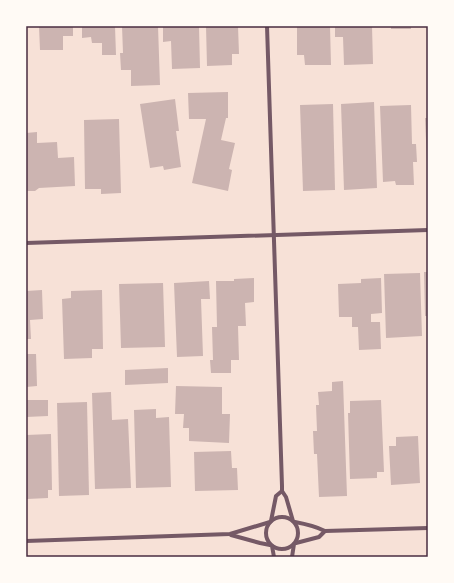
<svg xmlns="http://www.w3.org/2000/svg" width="454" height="583" font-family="'Varela Round',sans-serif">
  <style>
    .building { fill: #ccb4b1 }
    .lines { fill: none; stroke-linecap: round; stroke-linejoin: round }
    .minor { stroke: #755966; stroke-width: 4 }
    .neatline { fill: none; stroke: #4a2c40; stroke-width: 1.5 }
  </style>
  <rect width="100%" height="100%" fill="#f7e1d7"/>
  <g class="building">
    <path d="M39,26H73V36H63V50H40Z"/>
    <path d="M82,26H115L116,55H102V43H92L91,37L82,38Z"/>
    <path d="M122,26H158L160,85L131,86V70H121L120,53H123Z"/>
    <path d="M163,26H199L200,68L172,69L171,41L163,42Z"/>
    <path d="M206,26H238L239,54H232V65L207,66Z"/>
    <path d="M297,26H330L331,65H305L304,55H297Z"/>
    <path d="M335,26H372L373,64L344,65L343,37H335Z"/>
    <rect x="391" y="26" width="20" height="3"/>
    <path d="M228,92V118H226L221,140L235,143L229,169L232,170L228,191L192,183L206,119H189L188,93Z"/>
    <path d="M175,99L179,131H176L181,167L164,170L163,166L150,168L140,104Z"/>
    <path d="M374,102L377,188L344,190L341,104Z"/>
    <path d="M333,104L335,190L303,191L300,105Z"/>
    <path d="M411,105L412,144H416L417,162H413L414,185H396L395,181L383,182L380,106Z"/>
    <path d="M425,118H428V162H427Z"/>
    <path d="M119,119L121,193L101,194V189H85L84,120Z"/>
    <path d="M37,132V143L57,142L58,158L74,157L75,186L39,188L35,191H28L26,190V133Z"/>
    <path d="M424,272H428V316H425Z"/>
    <path d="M420,273L422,336L386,338L384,274Z"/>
    <path d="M254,278V302L245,303L246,326H238L239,360H231V373H211L210,360H213L212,327H217L216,281H234V279Z"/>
    <path d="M381,278L382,313L371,314V322H380L381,349L359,350L358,327H352V317H339L338,284L361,283V279Z"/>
    <path d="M209,281L210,299H201L203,356L177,357L174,283Z"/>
    <path d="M163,283L165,347L121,348L119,284Z"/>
    <path d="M42,290L43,319L30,320L31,339H26V291Z"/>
    <path d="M102,290L103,349H92V358L64,359L62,299L71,298V291Z"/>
    <path d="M26,354H36L37,386L26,387Z"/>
    <path d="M168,368V383L125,385V370Z"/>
    <path d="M343,381L347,496L319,497L317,454H314L313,431H317L316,405H319L318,392L332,391V382Z"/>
    <path d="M176,386L222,387V414H230L229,443L189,441V428H183L184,414H175Z"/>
    <path d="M111,392L112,420L128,419L131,488L95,489L92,393Z"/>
    <path d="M26,400H48V416L26,417Z"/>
    <path d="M381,400L384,472H377V478L350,479L348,413H350V401Z"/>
    <path d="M87,402L89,495L59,496L57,403Z"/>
    <path d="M156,409V418L169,417L171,487L136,488L134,410Z"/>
    <path d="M51,434L52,490H48V498L27,499L26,496V435Z"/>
    <path d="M418,436L420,483L391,485L389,446H396V437Z"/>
    <path d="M231,451L232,468H237L238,490L195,491L194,452Z"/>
  </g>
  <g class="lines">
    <g class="minor">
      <path d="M267,26L282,486V491L286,497L293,521"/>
      <path d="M26,243L428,230"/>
      <circle cx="282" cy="533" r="16"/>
      <path d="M271,521L276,496L282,491"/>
      <path d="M295,522C306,524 315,526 325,531L428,528"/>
      <path d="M231,535L260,543L270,545"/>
      <path d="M26,541L230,534L270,522"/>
      <path d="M296,543L319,537L325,531"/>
      <path d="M272,546L274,557"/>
      <path d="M292,557L294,544"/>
    </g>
  </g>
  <rect width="454" height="583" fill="none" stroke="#fffaf5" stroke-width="54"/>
  <rect x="27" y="27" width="400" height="529" class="neatline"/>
</svg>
